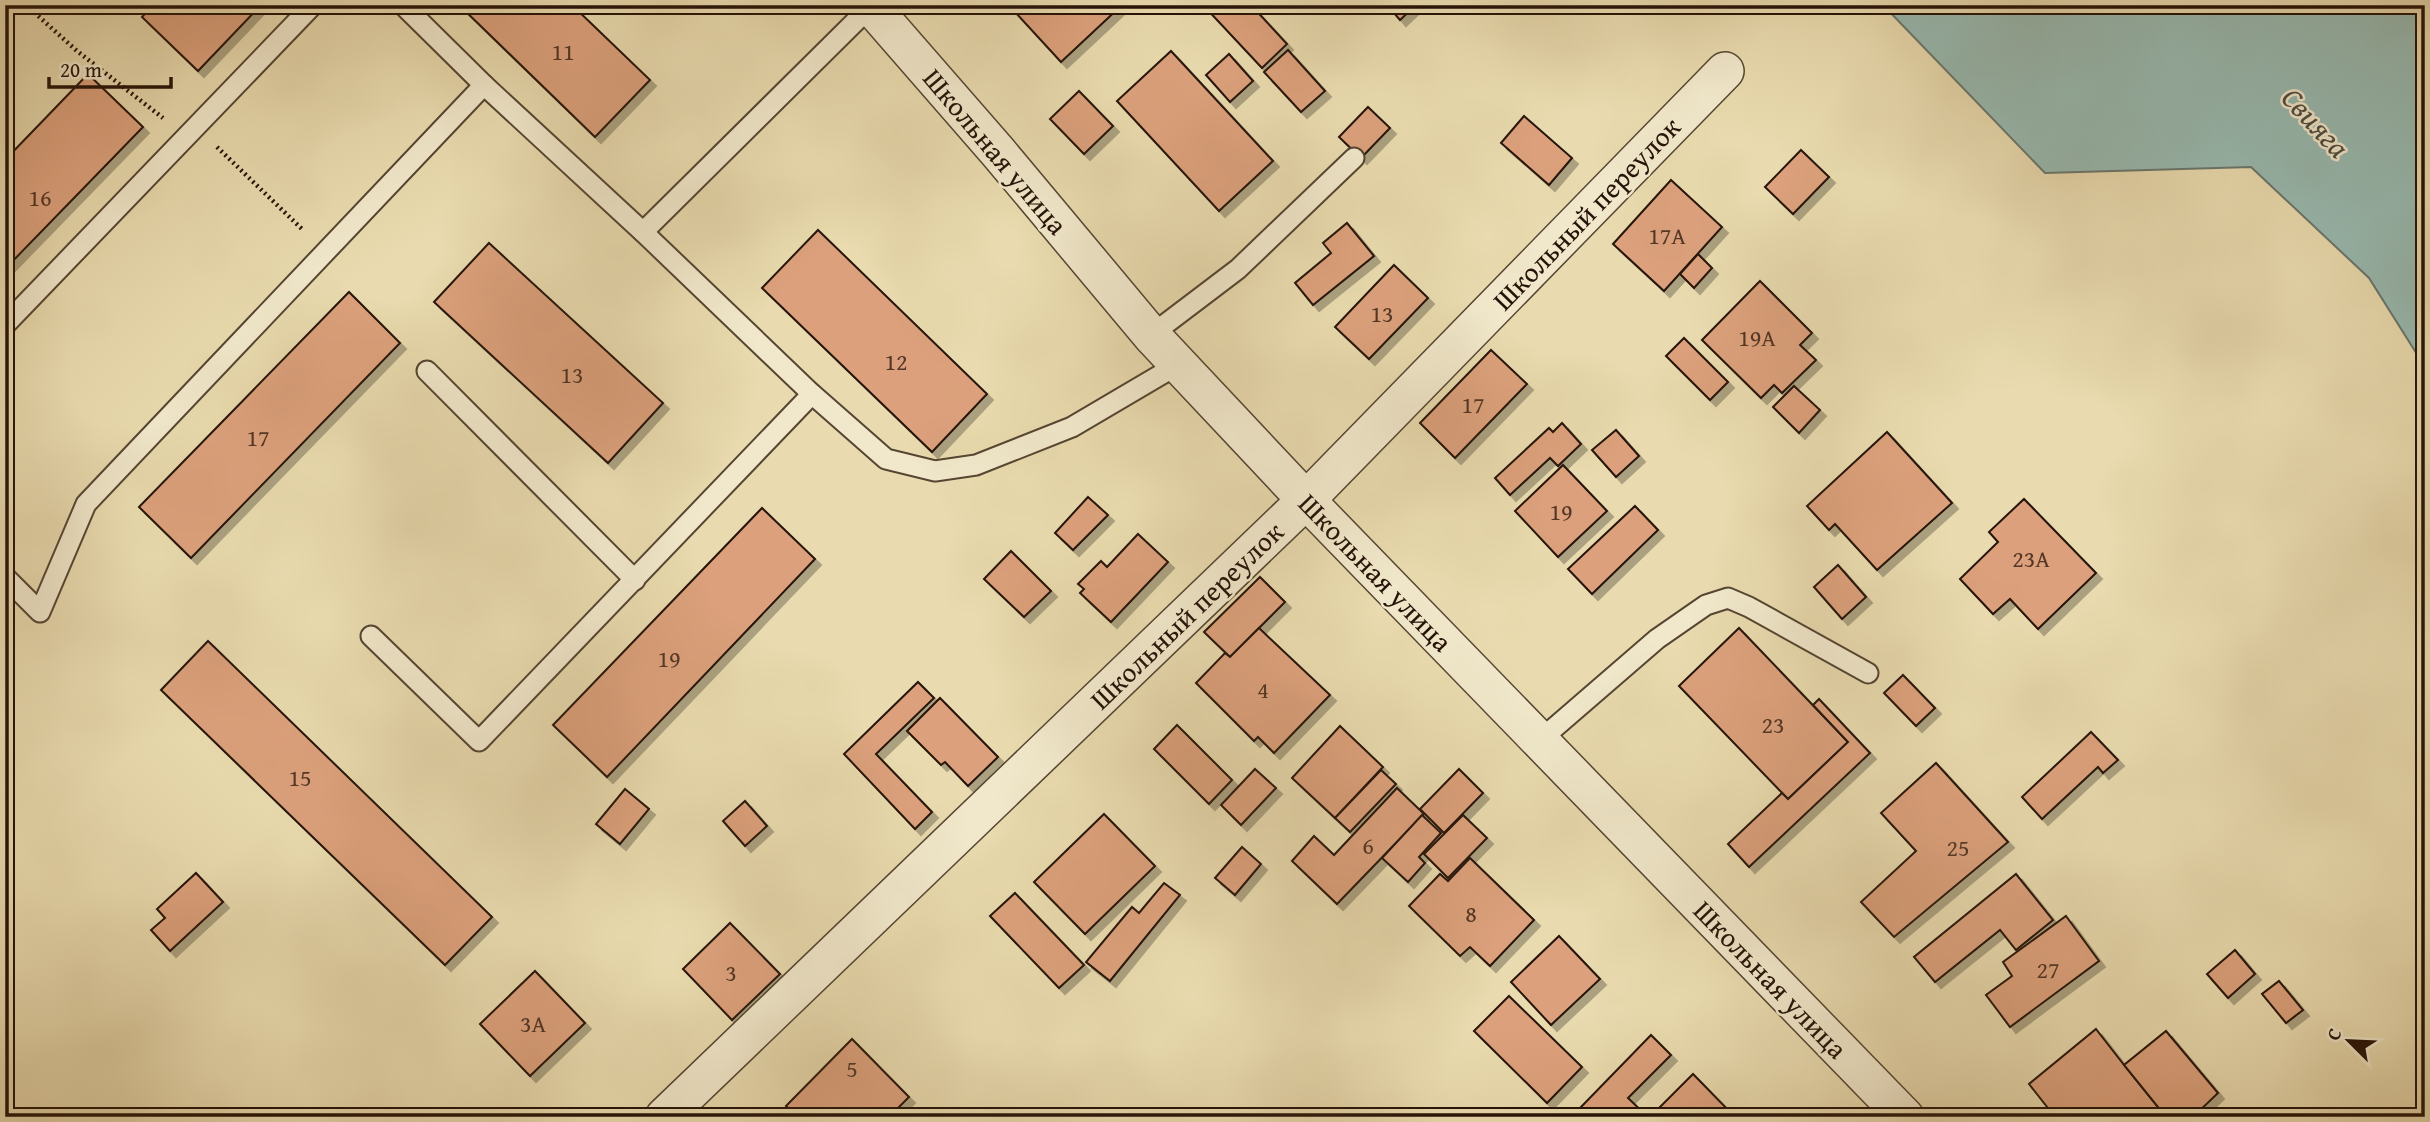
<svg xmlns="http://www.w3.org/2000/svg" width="2430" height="1122" font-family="'Gentium Book Plus',serif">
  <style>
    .water { fill: #98bab1; stroke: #6a776d; stroke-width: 2 }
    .building { fill: #dca17c; stroke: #251308; stroke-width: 2; filter: url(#shadow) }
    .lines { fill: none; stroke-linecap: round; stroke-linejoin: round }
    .lane-casing { stroke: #564532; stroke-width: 23 }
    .street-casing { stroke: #564532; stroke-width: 40 }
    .path { stroke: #251308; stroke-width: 4.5; stroke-dasharray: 2 3.5; stroke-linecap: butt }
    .lane { stroke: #f1e8cb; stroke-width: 19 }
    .street { stroke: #f1e8cb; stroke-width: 37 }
    .labels { text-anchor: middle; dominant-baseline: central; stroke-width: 5; stroke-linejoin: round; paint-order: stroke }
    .number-label { font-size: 24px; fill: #533625 }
    .street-label { font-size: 28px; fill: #251308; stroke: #f1e8cb }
    .water-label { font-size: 30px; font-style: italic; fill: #4d4d43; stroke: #f1e8cb }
  </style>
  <defs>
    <filter id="shadow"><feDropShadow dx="6" dy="6" stdDeviation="0" flood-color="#0004"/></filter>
  </defs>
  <rect width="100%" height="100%" fill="#e9dbaf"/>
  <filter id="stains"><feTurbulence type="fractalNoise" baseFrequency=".00286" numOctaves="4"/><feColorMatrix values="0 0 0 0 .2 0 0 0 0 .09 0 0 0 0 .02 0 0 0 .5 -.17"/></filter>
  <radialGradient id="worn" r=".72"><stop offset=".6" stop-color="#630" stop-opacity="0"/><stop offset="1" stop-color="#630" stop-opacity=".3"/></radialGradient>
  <path class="water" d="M1883,5H2419L2425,12V367L2369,278L2251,167L2045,173Z"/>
  <g class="building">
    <path d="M153,5H261L198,71L142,17Z"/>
    <path d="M459,5H572L650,80L595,137Z"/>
    <path d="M1022,5H1122L1061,62L1015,12Z"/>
    <path d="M1203,5H1251L1287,44L1262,68Z"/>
    <path d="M1387,5H1416L1400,20Z"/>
    <path d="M1288,50L1325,91L1301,112L1264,72Z"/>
    <path d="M1171,51L1273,161L1219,211L1117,101Z"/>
    <path d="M1229,54L1253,81L1230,102L1206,75Z"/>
    <path d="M88,74L143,127L5,269V160Z"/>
    <path d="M1079,91L1113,126L1084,154L1050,119Z"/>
    <path d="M1368,107L1390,128L1361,158L1339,137Z"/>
    <path d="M1524,116L1572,158L1549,185L1501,143Z"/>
    <path d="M1801,150L1829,177L1793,214L1765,187Z"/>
    <path d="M1671,180L1722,227L1664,291L1613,244Z"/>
    <path d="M1347,223L1374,256L1313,305L1295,283L1331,253L1323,243Z"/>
    <path d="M818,230L987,394L932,452L762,288Z"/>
    <path d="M489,243L663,403L608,463L434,302Z"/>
    <path d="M1698,254L1712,268L1694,288L1680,274Z"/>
    <path d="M1394,265L1428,298L1369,359L1335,327Z"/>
    <path d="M1760,281L1812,333L1800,345L1816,360L1782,393L1774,385L1761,398L1702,340Z"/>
    <path d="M349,292L400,343L191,558L139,507Z"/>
    <path d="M1684,338L1728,382L1710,400L1666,356Z"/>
    <path d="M1491,350L1527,384L1455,458L1420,423Z"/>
    <path d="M1794,386L1820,410L1799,433L1773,407Z"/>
    <path d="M1562,423L1581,444L1558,466L1550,458L1510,495L1495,478L1549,428L1553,432Z"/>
    <path d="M1616,430L1639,456L1616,477L1592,450Z"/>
    <path d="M1887,432L1952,503L1877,570L1835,524L1829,530L1807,506Z"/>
    <path d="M1563,465L1607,511L1558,557L1515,511Z"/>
    <path d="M1088,497L1108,515L1073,550L1055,533Z"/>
    <path d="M2024,499L2096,573L2038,629L2010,599L1993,614L1960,579L1998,542L1989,532Z"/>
    <path d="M1635,506L1658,530L1592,594L1568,569Z"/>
    <path d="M762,508L815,559L607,777L553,725Z"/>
    <path d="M1138,534L1168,562L1111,622L1080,593L1084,589L1078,584L1101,561L1107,567Z"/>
    <path d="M1011,551L1051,591L1024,617L984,579Z"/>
    <path d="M1838,565L1866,597L1842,619L1814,587Z"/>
    <path d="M1260,577L1285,602L1230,657L1204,632Z"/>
    <path d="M1259,628L1330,695L1274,753L1258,737L1254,741L1196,683L1225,653L1230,657Z"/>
    <path d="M1739,628L1848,742L1788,799L1679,686Z"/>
    <path d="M208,641L492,917L445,965L161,690Z"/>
    <path d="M1903,675L1935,708L1916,726L1884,693Z"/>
    <path d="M918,682L934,698L876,754L932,812L915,829L844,754Z"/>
    <path d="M940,698L998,757L968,786L945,762L941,765L907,731Z"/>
    <path d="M1819,699L1870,753L1749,867L1728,844L1782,793L1788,799L1848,742L1813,705Z"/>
    <path d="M1177,725L1232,780L1209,804L1154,749Z"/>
    <path d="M1340,726L1383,767L1335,818L1292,778Z"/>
    <path d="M2091,732L2118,760L2103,773L2098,767L2042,819L2022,797Z"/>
    <path d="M1936,763L2008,842L1894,937L1861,902L1916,851L1881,813Z"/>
    <path d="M1255,769L1276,788L1241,825L1221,805Z"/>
    <path d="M1459,769L1483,793L1444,833L1420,809Z"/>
    <path d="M1381,770L1396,784L1350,832L1335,818Z"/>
    <path d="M1397,788L1424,814L1337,904L1292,861L1314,836L1334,855Z"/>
    <path d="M625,789L649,809L620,844L596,824Z"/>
    <path d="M745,801L767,826L745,846L723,821Z"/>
    <path d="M1104,814L1155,866L1085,934L1034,882Z"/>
    <path d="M1422,815L1441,833L1419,857L1425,863L1408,882L1382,858Z"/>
    <path d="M1463,815L1487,838L1448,878L1424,854Z"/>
    <path d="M1242,847L1261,864L1235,895L1215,878Z"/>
    <path d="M1470,858L1534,920L1490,966L1470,947L1460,956L1409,906L1440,874L1448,881Z"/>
    <path d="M196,873L223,902L170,951L151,930L165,918L157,909Z"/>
    <path d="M2016,874L2053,920L2016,950L2000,930L1935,982L1914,957Z"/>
    <path d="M1164,883L1180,895L1110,981L1086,962L1132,907L1139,913Z"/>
    <path d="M1015,893L1084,965L1059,988L990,916Z"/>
    <path d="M2066,916L2099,961L2010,1027L1986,995L2012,976L2003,962Z"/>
    <path d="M730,923L780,974L732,1020L683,969Z"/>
    <path d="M1559,936L1600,979L1551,1025L1511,982Z"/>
    <path d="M2235,950L2255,974L2228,998L2207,974Z"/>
    <path d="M535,971L585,1023L530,1076L480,1024Z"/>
    <path d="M2279,981L2303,1010L2286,1023L2262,994Z"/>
    <path d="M1509,996L1582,1067L1547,1103L1474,1031Z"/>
    <path d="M2096,1029L2124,1065L2166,1117H2055L2029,1084Z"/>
    <path d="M2166,1031L2218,1093L2193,1117H2166L2124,1065Z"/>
    <path d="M1651,1035L1671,1055L1628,1098L1648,1117H1589L1580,1108Z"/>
    <path d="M852,1039L909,1097L889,1117H797L786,1106Z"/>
    <path d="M1693,1074L1735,1117H1650Z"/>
  </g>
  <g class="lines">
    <g class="lane-casing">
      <g id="lane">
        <path d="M403,5L484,85L643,232L871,6"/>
        <path d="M643,232L812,394L886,459L935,471L976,465L1072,427L1179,364"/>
        <path d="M5,325L313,5"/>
        <path d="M1151,335L1238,269L1354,158"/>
        <path d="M427,371L635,580"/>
        <path d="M5,577L40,612L86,504L484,85"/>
        <path d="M371,636L479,741L812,394"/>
        <path d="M1539,741L1657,639L1706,605L1728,598L1749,607L1868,673"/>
      </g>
    </g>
    <g class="street-casing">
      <g id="street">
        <path d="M870,5L998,152L1151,335L1306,500L1905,1117"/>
        <path d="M664,1117L1306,500L1725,71"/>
      </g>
    </g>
    <g class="path">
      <path d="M26,5L77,51L163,118"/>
      <path d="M217,147L304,231"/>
    </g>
    <use href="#lane" class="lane"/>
    <use href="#street" class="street"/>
  </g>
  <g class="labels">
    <g class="number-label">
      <text x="563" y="51">11</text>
      <text x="40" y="197">16</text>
      <text x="1667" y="235">17А</text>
      <text x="1382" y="313">13</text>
      <text x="1757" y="337">19А</text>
      <text x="896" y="361">12</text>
      <text x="572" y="374">13</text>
      <text x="1473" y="404">17</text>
      <text x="258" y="437">17</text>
      <text x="1561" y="511">19</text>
      <text x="2031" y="558">23А</text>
      <text x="669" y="658">19</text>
      <text x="1263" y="689">4</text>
      <text x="1773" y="724">23</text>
      <text x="300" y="777">15</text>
      <text x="1368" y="845">6</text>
      <text x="1958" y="847">25</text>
      <text x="1471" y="913">8</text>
      <text x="2048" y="969">27</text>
      <text x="731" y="972">3</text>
      <text x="533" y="1023">3А</text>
      <text x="852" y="1068">5</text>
    </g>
    <g class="street-label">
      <text transform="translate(996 151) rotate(50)">Школьная улица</text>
      <text transform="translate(1586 213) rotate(-46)">Школьный переулок</text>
      <text transform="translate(1376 572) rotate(46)">Школьная улица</text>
      <text transform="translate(1186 615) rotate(-44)">Школьный переулок</text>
      <text transform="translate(1771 979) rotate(46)">Школьная улица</text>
    </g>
    <g class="water-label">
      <text transform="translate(2316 122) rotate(47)">Свияга</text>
    </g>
  </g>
  <rect width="2430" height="1122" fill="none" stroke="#e9dbaf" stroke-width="28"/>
  <rect x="7" y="7" width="2416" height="1108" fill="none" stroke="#251308" stroke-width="3.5"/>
  <rect x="14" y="14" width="2402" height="1094" fill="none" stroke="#251308" stroke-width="2"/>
  <g transform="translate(2349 1041) rotate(294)" stroke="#f1e8cb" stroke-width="5" paint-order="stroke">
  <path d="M0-5L12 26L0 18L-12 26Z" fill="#251308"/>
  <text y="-10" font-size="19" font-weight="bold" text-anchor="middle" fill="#251308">С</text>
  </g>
  <path d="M49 77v10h122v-10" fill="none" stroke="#251308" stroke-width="3.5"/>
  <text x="60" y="77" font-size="21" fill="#251308" stroke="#f1e8cb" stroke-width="5" paint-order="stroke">20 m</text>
  <rect width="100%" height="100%" filter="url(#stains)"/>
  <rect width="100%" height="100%" fill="url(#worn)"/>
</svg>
